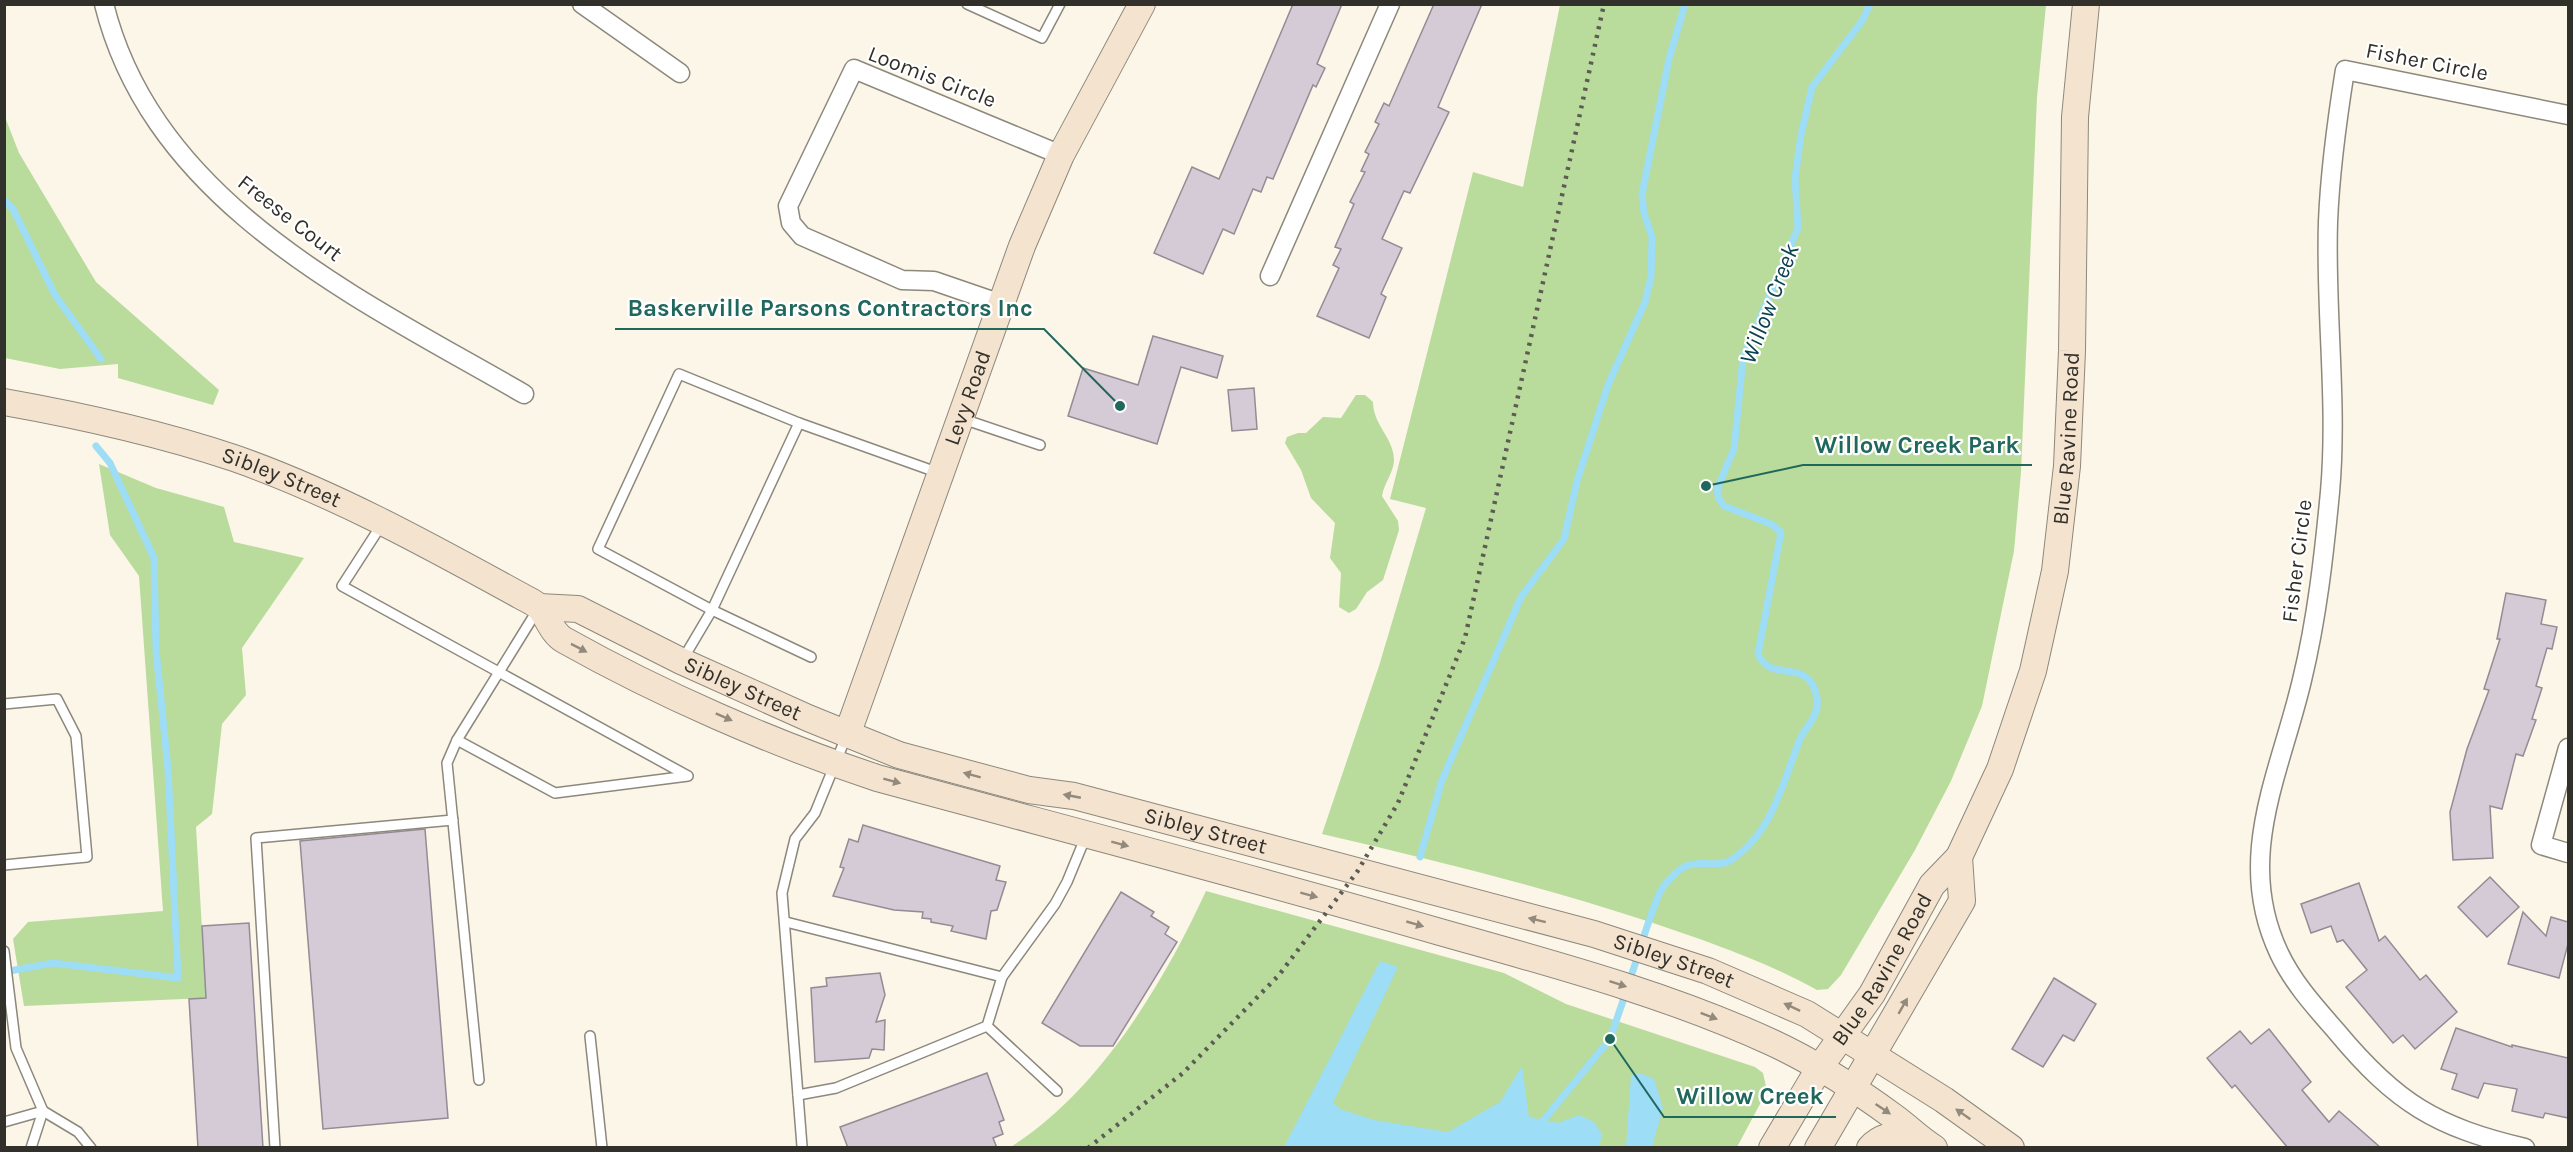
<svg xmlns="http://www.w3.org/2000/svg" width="2573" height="1152" font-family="Karla,sans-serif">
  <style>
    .green { fill: #b9db9c }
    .water { fill: #9dddf6 }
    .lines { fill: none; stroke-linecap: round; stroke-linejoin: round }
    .stream { stroke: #9dddf6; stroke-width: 7 }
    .building { fill: #d5cbd6; stroke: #948b95; stroke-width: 1.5 }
    .lane-casing { stroke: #8d887c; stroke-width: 12 }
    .street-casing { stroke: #8d887c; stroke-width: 21 }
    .secondary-casing { stroke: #8d887c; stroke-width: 28 }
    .lane { stroke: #fff; stroke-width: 9 }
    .street { stroke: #fff; stroke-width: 18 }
    .secondary { stroke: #f4e3cf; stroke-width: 26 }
    .rail { stroke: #5d5b53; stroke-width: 4.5; stroke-dasharray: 3 6; stroke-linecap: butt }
    .oneway { fill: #938a7c }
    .labels { text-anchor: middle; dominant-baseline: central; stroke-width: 4.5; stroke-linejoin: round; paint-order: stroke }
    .street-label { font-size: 22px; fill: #32302a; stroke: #fff }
    .water-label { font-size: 24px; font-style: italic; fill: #0c4152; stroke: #fff }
    .leader { fill: none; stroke: #20675c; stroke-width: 2 }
    .callout-dot { fill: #20675c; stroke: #fff; stroke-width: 2 }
    .callout-label { font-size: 24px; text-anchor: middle; font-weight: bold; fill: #20675c; stroke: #fff; stroke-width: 4.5; stroke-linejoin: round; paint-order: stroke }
  </style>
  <rect width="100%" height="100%" fill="#fbf6e8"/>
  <g class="green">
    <path d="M1560,5H2046L2037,97L2021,472L2014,551L1982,706L1951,781L1915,850L1841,975L1828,989L1817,990C1765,961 1709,942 1653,923C1544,887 1434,860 1322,834L1379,666L1426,508L1390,499L1473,172L1523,187Z"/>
    <path d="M5,117L19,153L96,282L219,390L213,405L118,378V364L60,369L5,358Z"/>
    <path d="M1356,395H1365L1373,402C1373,425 1394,438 1394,460C1394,472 1384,483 1382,496L1398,521L1399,530L1383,580L1367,592L1356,609L1349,613L1339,607L1341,573L1330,558L1335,523L1311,498L1301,470L1285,443L1287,437L1298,433H1306L1323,417L1341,418Z"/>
    <path d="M99,464L156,488L224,507L234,542L304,558L242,648L246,695L222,724L212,814L196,827L206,998L24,1006L13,939L28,922L163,911L139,576L110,535Z"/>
    <path d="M1206,891L1504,973L1566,1004L1755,1067L1763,1073L1767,1091L1737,1147L1009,1148C1098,1093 1163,984 1206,891Z"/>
  </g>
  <g class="water">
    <path d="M1380,961L1398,967L1333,1103L1340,1109L1374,1120L1448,1132L1500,1102L1522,1066L1529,1117L1558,1123L1579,1115L1594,1122L1602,1134L1599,1147H1284Z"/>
    <path d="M1640,1073L1654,1079L1663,1108L1652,1147H1626L1631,1075Z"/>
  </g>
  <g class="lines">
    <g class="stream">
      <path d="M4,200L13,209L55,295L101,359"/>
      <path d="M1420,857L1442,780L1521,597L1564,539L1577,481L1608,385L1645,302L1651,277L1652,237L1644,213L1642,194L1669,59L1685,4"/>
      <path d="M4,972L53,963L178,978L168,769L156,650L154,558L110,463L96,446"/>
      <path d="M1629,982C1636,964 1654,898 1663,887C1668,881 1679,869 1686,866C1700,860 1719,868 1731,860C1772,834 1783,782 1800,739C1806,726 1820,715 1817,698C1809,655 1771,685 1758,654L1781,532L1771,524L1724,506L1719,499L1717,489L1734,449L1743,358L1798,228L1795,178L1801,135L1812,87L1862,21L1870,4"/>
      <path d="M1538,1127L1610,1039L1626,992"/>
    </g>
  </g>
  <g class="building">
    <path d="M1293,4H1342L1317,64L1325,68L1316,87L1313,85L1273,179L1267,177L1261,192L1253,189L1234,234L1223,229L1203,274L1154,253L1192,167L1219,179Z"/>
    <path d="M1434,4H1482L1438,107L1449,112L1410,193L1404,191L1382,239L1402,248L1381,294L1386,297L1369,338L1317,316L1339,268L1333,265L1341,249L1335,247L1354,204L1350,202L1365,172L1361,171L1369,154L1365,152L1379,124L1375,122L1384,103L1389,106Z"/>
    <path d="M1153,336L1223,356L1217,378L1181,367L1157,444L1068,416L1083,368L1138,385Z"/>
    <path d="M1254,388L1257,429L1232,431L1228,390Z"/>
    <path d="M2506,593L2546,600L2541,624L2557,627L2552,649L2547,648L2536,686L2542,688L2532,719L2536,720L2523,756L2516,754L2502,809L2490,806L2493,858L2453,860L2450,812L2467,749L2489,690L2484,689L2500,639H2497Z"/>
    <path d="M863,825L1000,866L996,880L1006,882L997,910L991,911L986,939L951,931L953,926L931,922V919L922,918L923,912L894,910L833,896L844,868L840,867L849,839L858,842Z"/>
    <path d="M425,829L448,1118L323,1129L300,841Z"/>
    <path d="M2490,877L2519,907L2487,937L2458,907Z"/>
    <path d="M2359,883L2379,941L2385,936L2420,980L2426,975L2457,1012L2415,1049L2403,1035L2393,1043L2346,987L2367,970L2343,940L2337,942L2331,926L2311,933L2301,904Z"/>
    <path d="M1121,892L1154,912L1151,916L1169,927L1165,934L1177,942L1113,1046H1080L1042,1023Z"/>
    <path d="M2523,912L2546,936L2551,917L2568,922V944L2559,978L2508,964Z"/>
    <path d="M249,923L263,1148H198L189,999L206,998L202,926Z"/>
    <path d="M880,973L885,995L876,1022L885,1020L884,1050L872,1049L869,1058L815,1062L811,988L827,986L826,978Z"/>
    <path d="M2054,978L2096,1004L2074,1041L2063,1035L2043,1067L2012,1049Z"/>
    <path d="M2456,1028L2512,1047V1045L2568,1058V1118L2545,1113L2543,1118L2512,1111L2517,1089L2484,1083L2478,1098L2452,1089L2457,1074L2441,1069Z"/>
    <path d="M2269,1029L2311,1082L2302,1090L2329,1122L2339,1111L2381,1148H2288L2235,1085L2232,1088L2207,1058L2240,1031L2251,1044Z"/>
    <path d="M987,1073L1004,1120L999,1122L1003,1134L993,1138L997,1148H848L840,1127Z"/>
  </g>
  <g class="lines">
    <g class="lane-casing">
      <g id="lane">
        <path d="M967,4L1042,38L1060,4"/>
        <path d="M963,419L1040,445"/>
        <path d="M799,423L679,374L598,549L712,610L811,657"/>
        <path d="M382,524L342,586L688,776L555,793L457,740"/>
        <path d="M683,659L712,610L799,423L939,473"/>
        <path d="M4,704L57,699L76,736L87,857L4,865"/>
        <path d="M786,922L1002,977L987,1026L836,1088L798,1095"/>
        <path d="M4,951L16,1048L43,1111L78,1132L91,1148"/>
        <path d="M1002,977L1055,904L1067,882L1086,836"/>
        <path d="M987,1026L1057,1091"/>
        <path d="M590,1036L602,1148"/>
        <path d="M479,1080L447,763L457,740L538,609"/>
        <path d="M4,1122L43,1111"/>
        <path d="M802,1146L782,893L795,839L815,813L846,737"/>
        <path d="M31,1148L43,1111"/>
        <path d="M275,1148L256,838L453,820"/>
      </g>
    </g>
    <g class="street-casing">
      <g id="street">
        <path d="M104,4C154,205 360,299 524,394"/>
        <path d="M582,4L680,73"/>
        <path d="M1270,276L1390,4"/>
        <path d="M1001,304L934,281L902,280L802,236L791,223L788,206L854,69L1061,155"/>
        <path d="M2568,748L2541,845L2568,853"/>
        <path d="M2525,1148C2436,1127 2396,1103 2337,1032C2316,1008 2293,983 2279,953C2234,858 2280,774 2302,680C2317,618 2324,555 2330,492C2338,402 2325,312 2328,222C2330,171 2337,120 2345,70L2568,115"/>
      </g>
    </g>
    <g class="secondary-casing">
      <g id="secondary">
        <path id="s1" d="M4,402C83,416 159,433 234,458C334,493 428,545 521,596C528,600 536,603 541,609C548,619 553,634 564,640C660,694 772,743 877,778C1065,829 1254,878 1440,932C1553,964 1667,994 1773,1043C1816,1063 1856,1089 1894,1117C1908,1127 1918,1138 1934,1148"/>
        <path id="s2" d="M539,607L578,609L681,661L808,718L899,755L1029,790L1074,796L1594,934L1708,971L1807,1014L1944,1100L2011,1148"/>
        <path id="s3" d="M847,735L1022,246L1061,155L1142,4"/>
        <path id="s4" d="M1772,1148L1820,1067L1872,994L1932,885L1959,857L2000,769L2033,671L2055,571L2067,466L2072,351L2075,117L2086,4"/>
        <path d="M1818,1148L1962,901L1959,857"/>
        <path d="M1870,1148C1880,1136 1896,1134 1911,1133"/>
      </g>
    </g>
    <use href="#lane" class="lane"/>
    <use href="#street" class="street"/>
    <use href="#secondary" class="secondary"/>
    <path class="rail" d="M1088,1148L1183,1073L1279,975L1357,872L1398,803L1465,638L1604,4"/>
  </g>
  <defs><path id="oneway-solid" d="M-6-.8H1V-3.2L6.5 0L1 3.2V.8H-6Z" transform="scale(1.5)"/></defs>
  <g class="oneway">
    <use href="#oneway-solid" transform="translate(579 648) rotate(27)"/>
    <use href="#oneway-solid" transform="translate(724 717) rotate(24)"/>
    <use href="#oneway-solid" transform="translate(972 775) rotate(-165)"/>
    <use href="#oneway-solid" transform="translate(892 781) rotate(15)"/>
    <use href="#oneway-solid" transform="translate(1072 796) rotate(-169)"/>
    <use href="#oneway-solid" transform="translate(1120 844) rotate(15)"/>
    <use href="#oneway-solid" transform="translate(1309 895) rotate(15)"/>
    <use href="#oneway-solid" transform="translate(1537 920) rotate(-166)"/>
    <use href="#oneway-solid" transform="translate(1415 924) rotate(16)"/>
    <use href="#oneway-solid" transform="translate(1618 984) rotate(18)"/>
    <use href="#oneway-solid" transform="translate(1903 1006) rotate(-60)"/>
    <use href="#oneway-solid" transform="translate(1792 1007) rotate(-155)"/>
    <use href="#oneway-solid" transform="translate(1709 1016) rotate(21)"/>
    <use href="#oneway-solid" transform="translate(1883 1109) rotate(34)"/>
    <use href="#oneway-solid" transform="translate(1963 1114) rotate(-145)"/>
  </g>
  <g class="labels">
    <g class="street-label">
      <text transform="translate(2427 62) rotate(11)">Fisher Circle</text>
      <text transform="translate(932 77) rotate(21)">Loomis Circle</text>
      <text transform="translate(290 218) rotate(38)">Freese Court</text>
      <text stroke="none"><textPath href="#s3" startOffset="358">Levy Road</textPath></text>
      <text stroke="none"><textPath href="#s4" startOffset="783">Blue Ravine Road</textPath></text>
      <text stroke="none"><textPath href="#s1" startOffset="288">Sibley Street</textPath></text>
      <text transform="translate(2297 561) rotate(-83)">Fisher Circle</text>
      <text stroke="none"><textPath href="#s2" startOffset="222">Sibley Street</textPath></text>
      <text stroke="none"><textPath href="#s2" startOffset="708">Sibley Street</textPath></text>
      <text stroke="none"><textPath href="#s2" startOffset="1194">Sibley Street</textPath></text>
      <text stroke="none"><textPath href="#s4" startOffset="210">Blue Ravine Road</textPath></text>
    </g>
    <g class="water-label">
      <text transform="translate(1769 304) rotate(-69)">Willow Creek</text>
    </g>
  </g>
  <path class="leader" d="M1120 406L1044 329H615M1706 486L1803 465H2032M1610 1039L1664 1117H1836"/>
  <g class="callout-dot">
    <circle cx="1120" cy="406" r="6"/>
    <circle cx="1706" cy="486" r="6"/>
    <circle cx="1610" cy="1039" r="6"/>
  </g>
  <g class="callout-label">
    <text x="830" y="316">Baskerville Parsons Contractors Inc</text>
    <text x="1917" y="453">Willow Creek Park</text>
    <text x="1750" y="1104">Willow Creek</text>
  </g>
  <rect width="2573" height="1152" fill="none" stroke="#32302a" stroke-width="12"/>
</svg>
